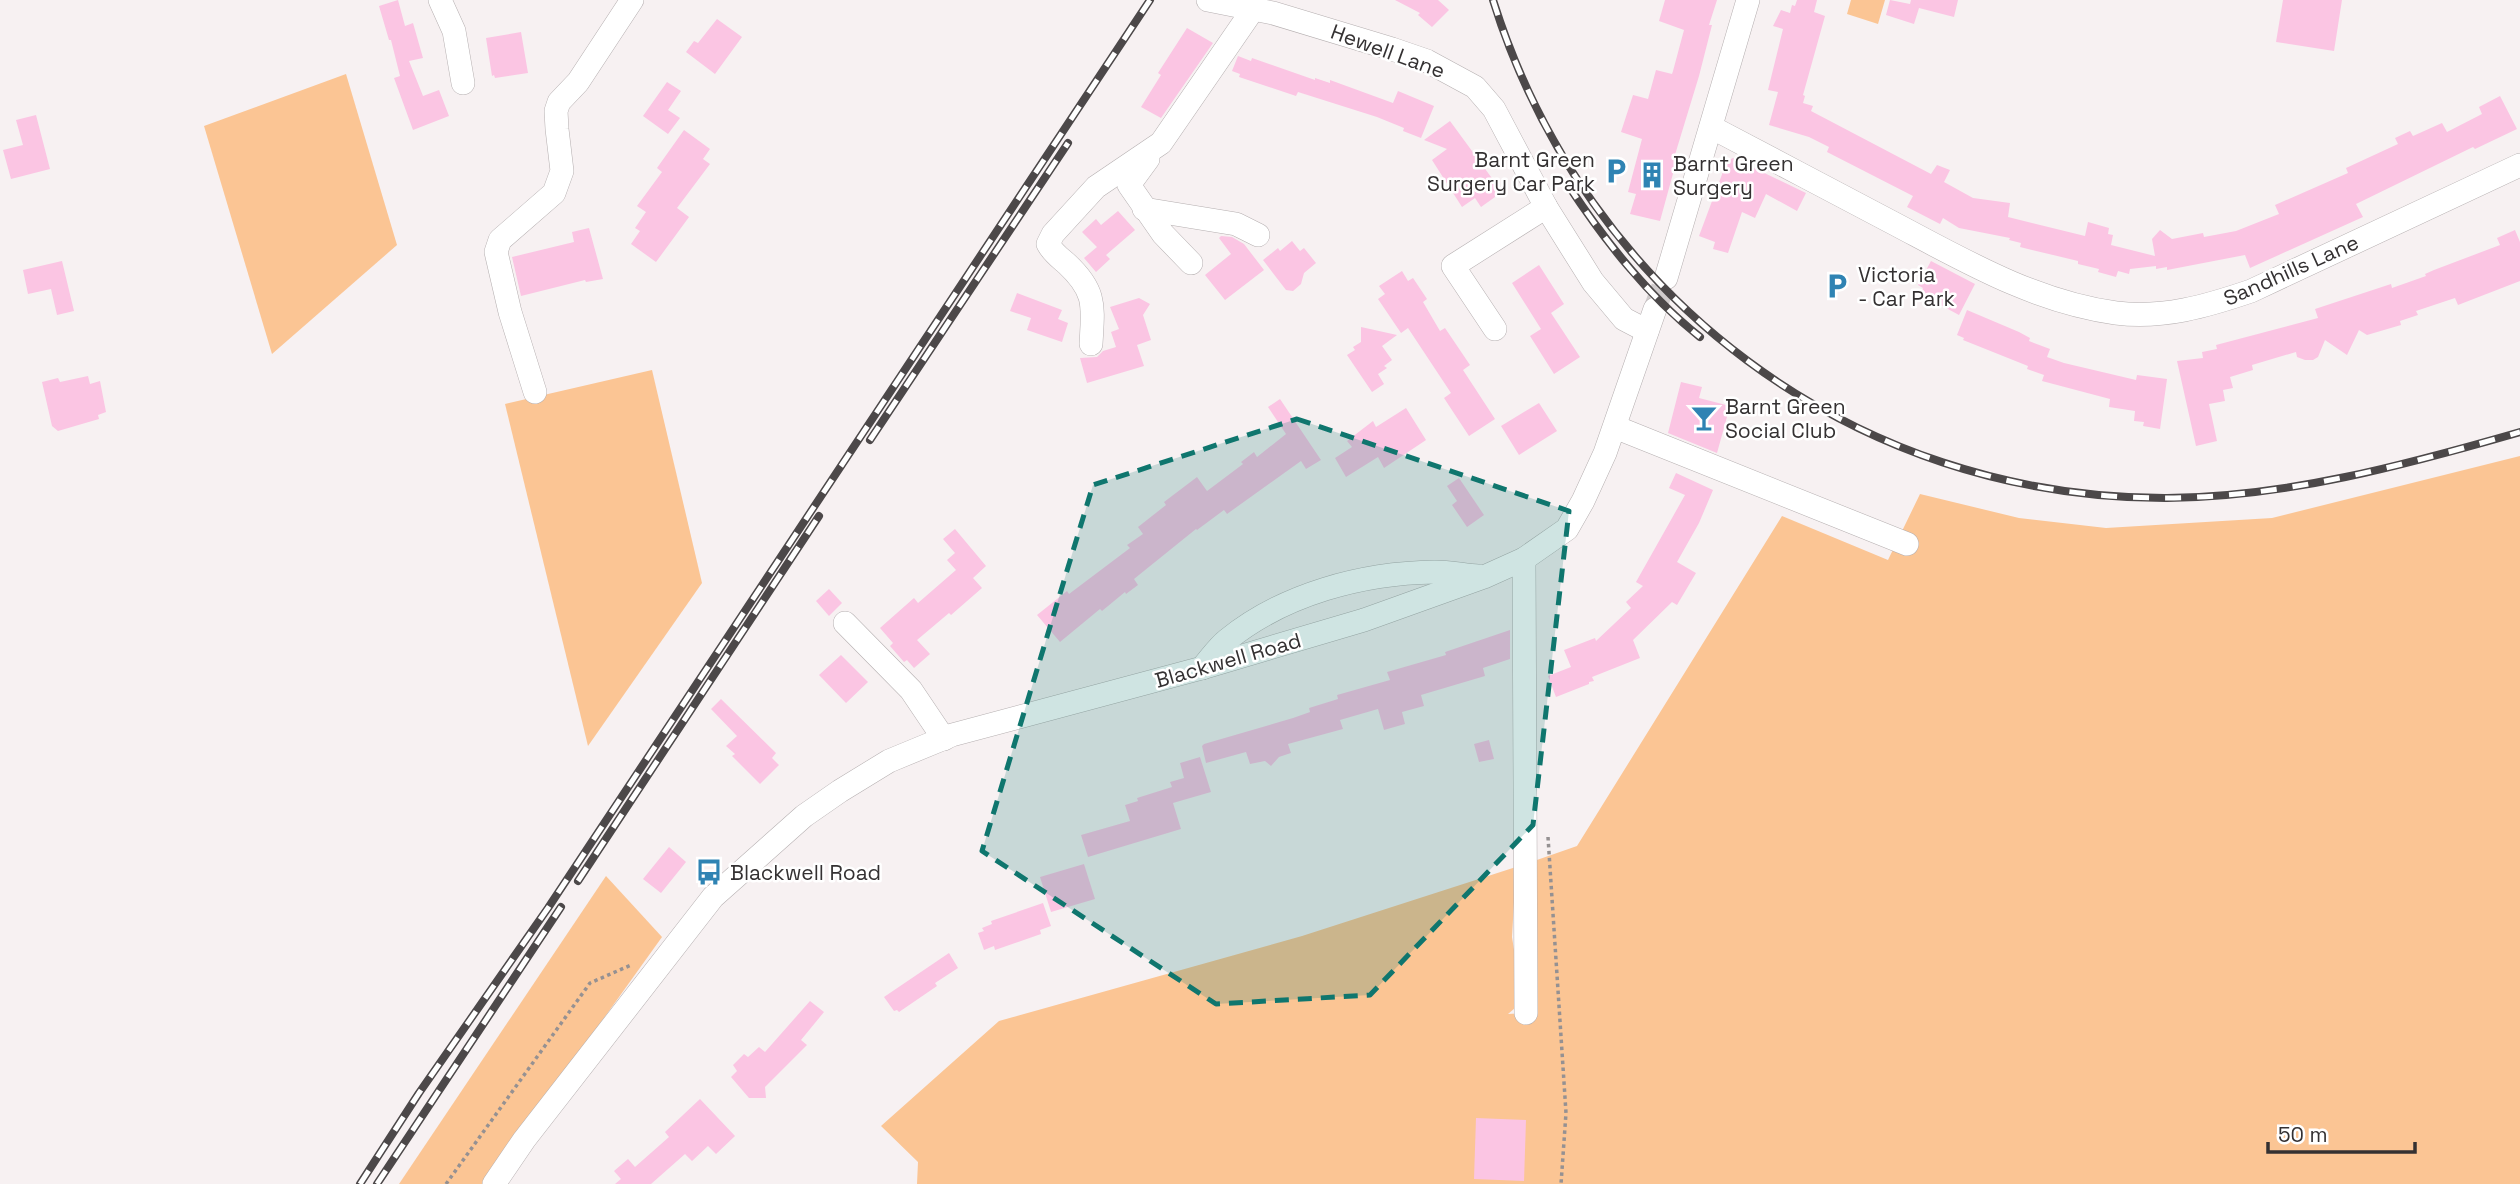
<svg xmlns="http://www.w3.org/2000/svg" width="2520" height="1184" font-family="'Space Grotesk',sans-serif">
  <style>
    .green { fill: #fbc594 }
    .building { fill: #fbc5e3 }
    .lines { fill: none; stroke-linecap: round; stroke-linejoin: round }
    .minor-tunnel { stroke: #d0cbcc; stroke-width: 23; stroke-dasharray: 23 11; stroke-linecap: butt }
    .minor-casing { stroke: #b5afb0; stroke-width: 24 }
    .path { stroke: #959192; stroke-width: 3.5; stroke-dasharray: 3.5 3.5; stroke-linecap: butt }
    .minor { stroke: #fff; stroke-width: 23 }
    .rail-casing { stroke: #4c4849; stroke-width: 8 }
    .rail { stroke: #fff; stroke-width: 5; stroke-dasharray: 16; stroke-linecap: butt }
    .marked { fill: #0f766e; fill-opacity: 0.2; stroke: #0f766e; stroke-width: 5; stroke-dasharray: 14 9; stroke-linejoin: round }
    .labels { text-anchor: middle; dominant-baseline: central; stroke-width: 5; stroke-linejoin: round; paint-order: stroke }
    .street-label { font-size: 21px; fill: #343132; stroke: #fff }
    .poi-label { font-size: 21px; fill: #343132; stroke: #fff; text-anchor: start }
  </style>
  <rect width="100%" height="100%" fill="#f7f1f2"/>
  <g class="green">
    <path d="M1851,0H1885L1878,24L1847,14Z"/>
    <path d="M346,74L397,245L272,354L204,126Z"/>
    <path d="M652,370L702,583L588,746L505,404Z"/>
    <path d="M2520,456V1184H917L918,1162L881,1126L999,1021L1302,936L1516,867L1512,937L1522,1002L1508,1014L1526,1013L1534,861L1577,846L1782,516L1888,560L1920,494L2019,518L2106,528L2272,518Z"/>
    <path d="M606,876L662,937L485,1184H399Z"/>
  </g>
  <g class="building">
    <path d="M398,0L405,26L413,23L423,58L409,61L423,96L439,90L449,116L413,130L394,78L400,76L391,40H389L379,6Z"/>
    <path d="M1395,0H1438L1449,10L1432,27L1418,15L1420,13Z"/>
    <path d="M1665,0H1717L1709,25H1712L1699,76L1674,158L1677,159L1660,221L1630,214L1636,194L1628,192L1642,139L1621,132L1633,95L1648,99L1656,70L1672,74L1673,71L1684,30L1659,21Z"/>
    <path d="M1797,0H1817L1814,12L1825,16L1803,95L1805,96L1803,103L1813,106L1811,111L1931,174L1937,165L1950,170L1944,182L1973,198L2010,203L2008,217L2085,236L2088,222L2109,228L2108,234L2113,235L2111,245L2155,256L2152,239L2160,230L2172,239L2203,233L2204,237L2236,231L2279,214L2275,205L2348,173L2346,168L2398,144L2395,138L2410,131L2413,136L2442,123L2447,132L2482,114L2479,107L2500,96L2517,129L2475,149L2473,147L2356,204L2363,217L2250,268L2245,255L2167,270V267L2156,269V266L2130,269L2129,274L2118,271L2116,277L2098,272L2099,269L2078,264V261L2020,247L2021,243L2009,240L2010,238L1959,228L1943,218L1940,224L1907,207L1913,196L1827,152L1829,147L1809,137L1769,125L1778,92L1768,90L1783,29L1773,26L1781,10L1790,13L1792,5L1795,6Z"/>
    <path d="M1890,0L1910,4L1911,0H1958L1954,17L1919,8L1914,24L1886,15Z"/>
    <path d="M2283,0H2342L2334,51L2276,42Z"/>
    <path d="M717,19L742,37L715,74L686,52L694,41L698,43Z"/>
    <path d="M1187,28L1213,43L1161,118L1141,107L1161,75L1158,73Z"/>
    <path d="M521,32L528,73L495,78L494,75L492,76L486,38Z"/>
    <path d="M1238,56L1251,61L1252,58L1315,80V78L1330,83V80L1393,103L1398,91L1434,106L1421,138L1403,131L1404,128L1377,117L1298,92L1296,96L1239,77L1240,74L1232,71Z"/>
    <path d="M667,82L681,91L668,110L680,118L668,134L643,116Z"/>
    <path d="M36,115L50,169L11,179L3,150L23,145L16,120Z"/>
    <path d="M1450,121L1502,192L1481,207L1475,198L1462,207L1432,160L1447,149L1424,140Z"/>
    <path d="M684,130L710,149L703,159L710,164L677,208L689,217L656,262L631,244L640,231L635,228L646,212L637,206L662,172L657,168Z"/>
    <path d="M1733,158L1806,193L1797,211L1766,194L1755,218L1742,212L1728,253L1713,249L1715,242L1699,236L1727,161Z"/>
    <path d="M1118,211L1135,230L1106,255L1110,259L1096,272L1084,258L1097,247L1082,232L1096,219L1101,225Z"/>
    <path d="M589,228L603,279L586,282L585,280L521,296L512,257L574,242L572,232Z"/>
    <path d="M2515,230L2520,242V281L2458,305L2455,298L2416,311L2418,315L2400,321L2401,325L2367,335L2359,330L2347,355L2325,340L2318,357L2313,360H2305L2297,357L2296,352L2252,365L2253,370L2230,377L2233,388L2223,390L2225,401L2209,404L2217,441L2196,446L2177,361L2203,358L2202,352L2217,349L2216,345L2318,318L2315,309L2391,284L2392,288L2426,276L2425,274L2434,270L2500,245L2497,238Z"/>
    <path d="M1221,236L1232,237L1244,244L1264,270L1225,300L1205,275L1231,254L1219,238Z"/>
    <path d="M1292,241L1300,251L1304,248L1316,263L1304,273L1301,284L1293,291L1286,290L1263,260L1278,248L1280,251Z"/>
    <path d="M62,261L74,311L57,315L51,289L28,294L23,270Z"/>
    <path d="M1931,261L1975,284L1959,315L1920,294L1923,288L1918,285Z"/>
    <path d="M1539,265L1564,304L1551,313L1580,357L1554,374L1530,336L1541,329L1512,283Z"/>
    <path d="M1402,271L1408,281L1413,278L1427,299L1423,302L1440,331L1445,328L1470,365L1463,370L1495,419L1469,436L1444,398L1451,393L1408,328L1401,333L1378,299L1385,294L1379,286Z"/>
    <path d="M1017,293L1062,310L1058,319L1068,323L1062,342L1027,330L1031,318L1010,311Z"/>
    <path d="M1139,298L1150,304L1143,315L1151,340L1137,345L1144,366L1087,383L1080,358L1097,357L1103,351L1116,347L1111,332L1119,329L1110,307Z"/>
    <path d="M1967,310L2019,332L2030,338L2029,341L2050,349L2047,357L2064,363L2136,380L2137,375L2167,379L2160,429L2143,426L2144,422L2134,421L2135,411L2109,407L2110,399L2042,381L2044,375L2027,369L2028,366L1963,340L1964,338L1957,335Z"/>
    <path d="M1361,327L1397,335L1382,346L1392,360L1384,366L1387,368L1378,374L1384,384L1372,392L1347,355L1355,350L1353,347L1361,342Z"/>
    <path d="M88,376L90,384L100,381L106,412L98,415L99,419L58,431L52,426L42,382L58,378L60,382Z"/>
    <path d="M1681,382L1702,387L1699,398L1730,406L1717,453L1668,433Z"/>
    <path d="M1280,399L1321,460L1306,469L1301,461L1227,514L1224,510L1197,530L1196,529L1134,579L1138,585L1126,594L1125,592L1102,611L1100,609L1060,642L1037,615L1067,591L1069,594L1130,548L1127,545L1143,534L1138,527L1166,505L1164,502L1197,477L1207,491L1243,464L1241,462L1254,452L1257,457L1286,434L1268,407Z"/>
    <path d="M1539,403L1557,431L1519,455L1501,426Z"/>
    <path d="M1406,408L1426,440L1384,468L1378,457L1346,477L1335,458L1352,447L1347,441L1373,421L1376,427Z"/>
    <path d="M1676,473L1713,490L1699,523L1677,562L1696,573L1677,605L1672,602L1633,640L1640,658L1592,677L1594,681L1589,682V684L1556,697L1548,676L1571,667L1564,650L1595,638L1596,641L1631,608L1626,602L1643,586L1636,582L1685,495L1669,488Z"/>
    <path d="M1459,478L1484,515L1467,527L1452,505L1457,501L1447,486Z"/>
    <path d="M955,529L986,566L973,578L982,588L951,615L949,613L917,640L930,654L914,668L907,660L904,662L890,646L893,643L880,628L914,598L918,603L956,570L947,560L955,553L943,539Z"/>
    <path d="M829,589L842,603L829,616L816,601Z"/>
    <path d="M1510,630V659L1483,668L1485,676L1421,695L1424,706L1402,712L1405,724L1384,730L1378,709L1340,720L1343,729L1288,744L1291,753L1279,757L1271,766L1265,761L1250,764L1246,752L1206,763L1202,746L1204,744L1293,718L1310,712L1309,708L1338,699L1337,695L1390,680L1387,672L1446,655L1445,652Z"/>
    <path d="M841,655L868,682L846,703L819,675Z"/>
    <path d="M721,699L776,753L772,758L779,765L760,784L732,756L735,754L726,746L737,736L711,709Z"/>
    <path d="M1489,740L1494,759L1479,762L1474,744Z"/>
    <path d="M1200,757L1211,792L1173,803L1181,829L1088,857L1081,835L1130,821L1125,805L1138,801L1137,798L1172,787L1170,782L1184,778L1180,763Z"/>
    <path d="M669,847L686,862L661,893L643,879Z"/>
    <path d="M1084,864L1095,899L1051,912L1040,877Z"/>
    <path d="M1043,903L1051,926L1040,930L1041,934L995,950L994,946L984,950L978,933L984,931L982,928L992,924L991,921Z"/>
    <path d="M949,953L958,968L935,983L937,986L899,1012L897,1010L894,1011L884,997Z"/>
    <path d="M810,1001L824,1012L801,1040L807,1045L765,1087L766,1098H749L731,1077L737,1071L733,1065L744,1054L748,1057L759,1047L765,1052Z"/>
    <path d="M700,1099L735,1136L716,1154L708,1146L692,1161L685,1154L651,1184H615L621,1179L614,1171L628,1159L635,1167L669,1137L665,1132Z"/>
    <path d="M1476,1118L1526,1120L1524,1181L1474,1179Z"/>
  </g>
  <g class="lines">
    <path class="minor-tunnel" d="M1655,309L1666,278"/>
    <g class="minor-casing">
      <g id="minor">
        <path d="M440,0L454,31L463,83"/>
        <path d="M1208,0L1273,13L1392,49L1427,61L1475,87L1494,109L1546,207L1593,282L1624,319L1647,331"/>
        <path d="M1711,127C1772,159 1834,192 1895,224C1965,261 2035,302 2116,313C2163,319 2207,306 2251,291L2520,165"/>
        <path d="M1148,159L1129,185L1163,234L1191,263"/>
        <path d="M1144,209L1236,224L1258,235"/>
        <path d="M1666,278L1748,0"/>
        <path d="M1495,329L1453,266L1546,207"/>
        <path d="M1091,344C1093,307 1097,292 1067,264C1059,257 1053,253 1048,244L1053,234L1096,187L1161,143L1254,8"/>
        <path d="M535,392L510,312L496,252L500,240L554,193L562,171L557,129L556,111L559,102L578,82L632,0"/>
        <path d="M1615,427L1907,544"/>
        <path d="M1524,559L1526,1013"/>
        <path d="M845,623L911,690L944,739"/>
        <path d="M1202,668C1210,659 1217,648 1227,640C1284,594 1362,573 1435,572C1449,572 1464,575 1478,576"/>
        <path d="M494,1184L524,1140L713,897L804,816L840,791L889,761L952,735L1202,668L1364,620L1484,577L1524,559L1567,529L1583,501L1605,453L1655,309"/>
      </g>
    </g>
    <g class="path">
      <path d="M1548,837L1566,1113L1561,1184"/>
      <path d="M446,1184L590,983L631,965"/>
    </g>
    <use href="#minor" class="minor"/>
    <g class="rail-casing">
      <g id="rail">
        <path d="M1493,0C1586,297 1854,499 2167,498C2287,497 2405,465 2520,432"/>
        <path d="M1568,185C1605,241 1647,295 1700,337"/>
        <path d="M870,440L1068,143"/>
        <path d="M578,881L819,516"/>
        <path d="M360,1184L419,1093L548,908L1150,0"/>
        <path d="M377,1184L561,907"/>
      </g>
    </g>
    <use href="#rail" class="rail"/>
  </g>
  <path class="marked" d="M1297,419L1569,511L1533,825L1370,995L1216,1004L982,851L1093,485Z"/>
  <defs>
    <g id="parking-bare" transform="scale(2.1)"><path d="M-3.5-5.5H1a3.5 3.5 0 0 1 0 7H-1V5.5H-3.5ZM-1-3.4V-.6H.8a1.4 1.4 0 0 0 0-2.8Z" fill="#2f83b3" stroke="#fff" stroke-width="2.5" paint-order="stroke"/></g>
    <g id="building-bare" transform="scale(2.1)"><path d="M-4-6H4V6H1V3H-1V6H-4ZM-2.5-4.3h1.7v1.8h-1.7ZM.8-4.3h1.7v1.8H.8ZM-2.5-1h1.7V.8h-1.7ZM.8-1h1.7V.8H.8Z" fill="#2f83b3" stroke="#fff" stroke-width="2.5" paint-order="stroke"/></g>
    <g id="bar-bare" transform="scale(2.1)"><path d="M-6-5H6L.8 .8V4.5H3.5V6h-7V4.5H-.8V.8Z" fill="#2f83b3" stroke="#fff" stroke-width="2.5" paint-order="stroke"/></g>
    <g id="bus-bare" transform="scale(2.1)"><path d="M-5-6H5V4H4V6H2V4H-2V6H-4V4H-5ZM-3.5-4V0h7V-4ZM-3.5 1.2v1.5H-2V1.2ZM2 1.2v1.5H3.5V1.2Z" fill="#2f83b3" stroke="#fff" stroke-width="2.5" paint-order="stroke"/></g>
  </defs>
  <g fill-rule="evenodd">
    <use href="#parking-bare" x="1616" y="171"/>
    <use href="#building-bare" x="1652" y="175"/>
    <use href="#parking-bare" x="1837" y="286"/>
    <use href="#bar-bare" x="1704" y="418"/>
    <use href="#bus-bare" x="709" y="872"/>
  </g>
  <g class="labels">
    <g class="street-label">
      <text transform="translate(1388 51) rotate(20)">Hewell Lane</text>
      <text transform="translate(2291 270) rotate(-24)">Sandhills Lane</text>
      <text transform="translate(1228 660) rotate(-16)">Blackwell Road</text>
    </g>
    <g class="poi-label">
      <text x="1595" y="159" text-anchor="end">Barnt Green<tspan x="1595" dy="24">Surgery Car Park</tspan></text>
      <text x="1673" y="163">Barnt Green<tspan x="1673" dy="24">Surgery</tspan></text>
      <text x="1858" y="274">Victoria<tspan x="1858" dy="24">- Car Park</tspan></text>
      <text x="1725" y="406">Barnt Green<tspan x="1725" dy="24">Social Club</tspan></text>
      <text x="730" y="872">Blackwell Road</text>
    </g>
  </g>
  <path d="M2268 1142v10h147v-10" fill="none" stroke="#343132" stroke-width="3.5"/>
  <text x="2278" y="1142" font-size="21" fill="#343132" stroke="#ffffff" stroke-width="5" paint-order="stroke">50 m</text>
</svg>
